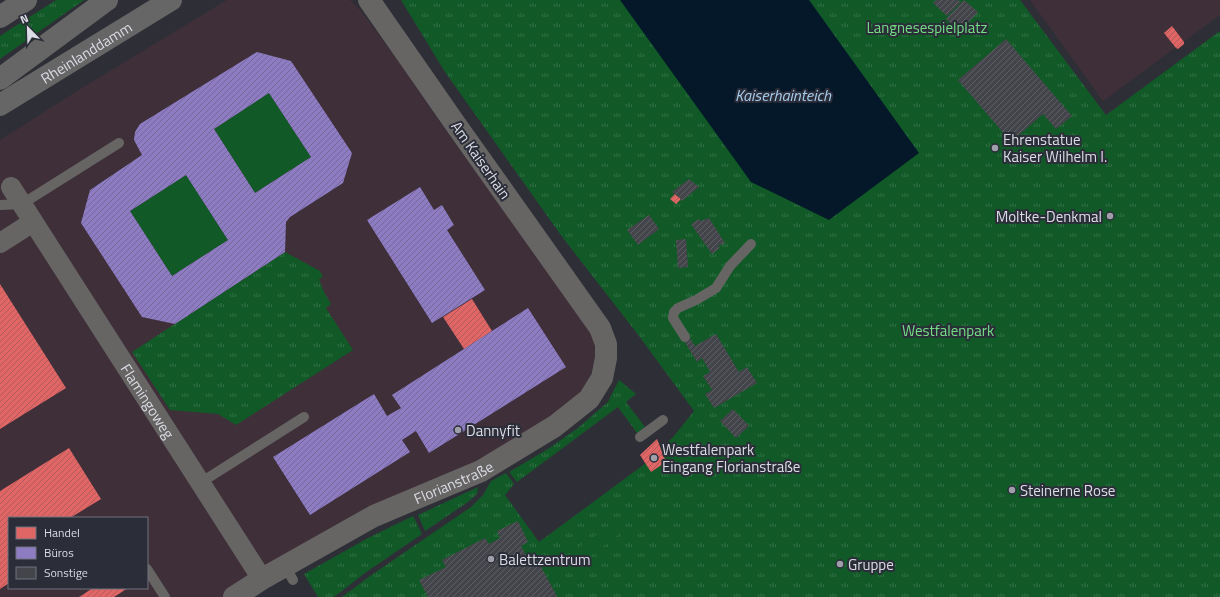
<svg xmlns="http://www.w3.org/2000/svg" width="1220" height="597" font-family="'Titillium Web',sans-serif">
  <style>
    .commercial { fill: #3e2f39; fill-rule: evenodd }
    .grass { fill: url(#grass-tufts) }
    .garden { fill: #115927 }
    .water { fill: #04182a }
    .shops { fill: url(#shops-hatch) }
    .offices { fill: url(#offices-hatch); fill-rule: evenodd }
    .building { fill: url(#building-hatch) }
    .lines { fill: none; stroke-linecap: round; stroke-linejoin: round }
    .service { stroke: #666564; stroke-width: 10 }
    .minor { stroke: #666564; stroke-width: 20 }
    .tertiary { stroke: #666564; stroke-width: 22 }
    .primary { stroke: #666; stroke-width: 22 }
    .poi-dot { fill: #9e9fa8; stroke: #2b2d39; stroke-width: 1.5 }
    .labels { text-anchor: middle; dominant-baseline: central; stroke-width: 4; stroke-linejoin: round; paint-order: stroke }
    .park-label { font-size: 15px; fill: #74de85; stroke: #2b2d39 }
    .street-label { font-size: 15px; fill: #dbdce5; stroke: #2b2d39 }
    .poi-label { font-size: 15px; fill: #dbdce5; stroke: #2b2d39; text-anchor: start }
    .water-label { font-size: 16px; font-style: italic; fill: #a5cdee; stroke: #2b2d39 }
  </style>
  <defs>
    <pattern id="grass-tufts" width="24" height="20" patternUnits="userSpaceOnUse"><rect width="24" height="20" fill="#115927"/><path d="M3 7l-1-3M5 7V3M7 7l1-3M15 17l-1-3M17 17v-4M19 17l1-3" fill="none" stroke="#337046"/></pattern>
    <pattern id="shops-hatch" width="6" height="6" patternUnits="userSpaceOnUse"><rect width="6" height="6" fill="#e06666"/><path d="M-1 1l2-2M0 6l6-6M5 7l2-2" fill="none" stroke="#b15b5c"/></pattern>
    <pattern id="offices-hatch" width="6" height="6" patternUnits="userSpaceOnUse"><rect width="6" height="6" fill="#8e7cc3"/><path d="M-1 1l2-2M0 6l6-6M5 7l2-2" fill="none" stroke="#736897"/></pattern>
    <pattern id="building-hatch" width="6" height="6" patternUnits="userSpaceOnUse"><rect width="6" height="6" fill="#44454a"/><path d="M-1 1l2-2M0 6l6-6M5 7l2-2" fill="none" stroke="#5e5f64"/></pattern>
  </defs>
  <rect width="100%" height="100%" fill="#2e2f36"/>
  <g class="commercial">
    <path d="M227,0H350L362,12L399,62L439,121L590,327L596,352L590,379L576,399L509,445L299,550L223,597H0V140L85,86ZM9,518H147V588H9Z"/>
    <path d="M1030,0H1220V15L1103,101Z"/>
  </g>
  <g class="grass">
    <path d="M56,0H84L0,59V36Z"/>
    <path d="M401,0H1020L1106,115L1220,31V597H342L370,576L471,507L483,495L491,481L506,473L514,484L505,495L539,542L646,463L651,472L666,462L661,449L674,436L694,411L639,336L563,238L445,72Z"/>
    <path d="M285,252L320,271L323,277L319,279L324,292L331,304L326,308L353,350L236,425L218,414L170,410L132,352Z"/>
    <path d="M619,380L636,394L626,402L645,427L637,433L618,407L517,482L509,472L548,449L578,428L608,402Z"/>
    <path d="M478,487L477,494L468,502L425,531L418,515Z"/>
    <path d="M413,516L422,534L365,573L334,597H318L304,574L368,538Z"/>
  </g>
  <g class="garden">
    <path d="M269,93L311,157L255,193L214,129Z"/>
    <path d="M186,175L228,240L172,276L130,211Z"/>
    <path d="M614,522L622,532L573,569L565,558Z"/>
  </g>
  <path class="water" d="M620,0H809L919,153L829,220L751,182Z"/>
  <g class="shops">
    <path d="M1172,26L1184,42V44L1178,49L1176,48L1164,33Z"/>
    <path d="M675,194L681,199L676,204L670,199Z"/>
    <path d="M0,284L66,388L0,429Z"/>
    <path d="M472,299L492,331L464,349L443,317Z"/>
    <path d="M657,439L666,462L651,472L640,455Z"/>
    <path d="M69,448L101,499L70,518H9V583L0,589V491Z"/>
    <path d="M93,588H128L114,597H79Z"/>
  </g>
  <g class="offices">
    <path d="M257,52L291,61L352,153L343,183L290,217L286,222L285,252L175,324L142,317L81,223L90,190L142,155L134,140L135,132L140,124ZM269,93L311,157L255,193L214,129ZM186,175L228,240L172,276L130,211Z"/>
    <path d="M420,187L434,210L442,205L454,225L447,230L485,290L432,323L367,220Z"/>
    <path d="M528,308L566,367L429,453L416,431L402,440L410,452L310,515L273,457L374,394L387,416L401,408L392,395Z"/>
  </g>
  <g class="building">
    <path d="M936,0H958L961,2L947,16L933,3Z"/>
    <path d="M964,0L978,12L960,32L946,19Z"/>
    <path d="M1006,39L1072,116L1056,129L1043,114L1011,142L958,80Z"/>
    <path d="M689,179L699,187L682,201L680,199H681L672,192Z"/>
    <path d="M649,215L659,229L638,245L627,230Z"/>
    <path d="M709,218L725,243L718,246L720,248L712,254L691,224L699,219L701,221Z"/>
    <path d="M686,239L688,267L678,268L676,240Z"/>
    <path d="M716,334L739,372L747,367L757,383L714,408L705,394L712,390L703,376L710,372L702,358L697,362L683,339L688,335L695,346Z"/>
    <path d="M733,409L749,426L736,438L720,421Z"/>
    <path d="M518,521L528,542L521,546L527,557L534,554L557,596L555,597H428L419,580L446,567L442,560L485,538L489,544L500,538L497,531Z"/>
  </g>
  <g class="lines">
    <g class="service">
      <path d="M0,205L22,204L119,143"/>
      <path d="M685,337L673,318L674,312L678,308L696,300L716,288L730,266L751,244"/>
      <path d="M640,437L663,420"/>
      <path d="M200,483L304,417"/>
      <path d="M285,566L293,580"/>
      <path d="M147,569L165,597"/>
    </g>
    <g class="minor">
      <path id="s1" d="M11,187L262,579"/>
      <path d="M0,243L33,222"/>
    </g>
    <path class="tertiary" id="s2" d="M234,597L262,579L374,516L481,471L555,426L589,399L602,378L606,358V344L600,328L456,125L369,0"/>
    <g class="primary">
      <path d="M0,17L26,0"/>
      <path d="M0,79L107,0"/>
      <path id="s3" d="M0,105L171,0"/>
    </g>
  </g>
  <g class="poi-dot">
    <circle cx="995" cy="148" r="4"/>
    <circle cx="1110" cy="216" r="4"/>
    <circle cx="458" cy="430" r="4"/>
    <circle cx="654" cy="458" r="4"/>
    <circle cx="1012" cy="490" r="4"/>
    <circle cx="491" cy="559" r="4"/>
    <circle cx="840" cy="564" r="4"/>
  </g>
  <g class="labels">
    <g class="park-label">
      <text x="927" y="27">Langnesespielplatz</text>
      <text x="948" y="330">Westfalenpark</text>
    </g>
    <g class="street-label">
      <text stroke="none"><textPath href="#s3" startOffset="101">Rheinlanddamm</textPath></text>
      <text transform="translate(481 160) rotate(55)">Am Kaiserhain</text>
      <text stroke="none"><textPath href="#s1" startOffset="254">Flamingoweg</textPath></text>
      <text stroke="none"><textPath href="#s2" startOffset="248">Florianstraße</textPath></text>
    </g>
    <g class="poi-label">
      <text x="1003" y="139">Ehrenstatue<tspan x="1003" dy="17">Kaiser Wilhelm I.</tspan></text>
      <text x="1102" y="216" text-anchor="end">Moltke-Denkmal</text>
      <text x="466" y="430">Dannyfit</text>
      <text x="662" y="449">Westfalenpark<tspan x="662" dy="17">Eingang Florianstraße</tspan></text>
      <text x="1020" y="490">Steinerne Rose</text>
      <text x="499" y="559">Balettzentrum</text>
      <text x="848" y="564">Gruppe</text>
    </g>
    <g class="water-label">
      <text x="783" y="95">Kaiserhainteich</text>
    </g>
  </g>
  <rect x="8" y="517" width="140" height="72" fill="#2b2d39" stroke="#71737e"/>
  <rect x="16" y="527" width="20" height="12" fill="#e06666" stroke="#71737e"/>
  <text x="44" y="537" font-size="12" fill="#dbdce5">Handel</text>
  <rect x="16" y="547" width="20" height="12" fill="#8e7cc3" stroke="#71737e"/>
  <text x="44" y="557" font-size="12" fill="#dbdce5">Büros</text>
  <rect x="16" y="567" width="20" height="12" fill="#44454a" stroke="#71737e"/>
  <text x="44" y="577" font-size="12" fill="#dbdce5">Sonstige</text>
  <g transform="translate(28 28) rotate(337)" stroke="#2b2d39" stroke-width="3" paint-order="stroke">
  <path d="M0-3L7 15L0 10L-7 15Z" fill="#dbdce5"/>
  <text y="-6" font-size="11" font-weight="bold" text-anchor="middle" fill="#dbdce5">N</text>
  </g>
</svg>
